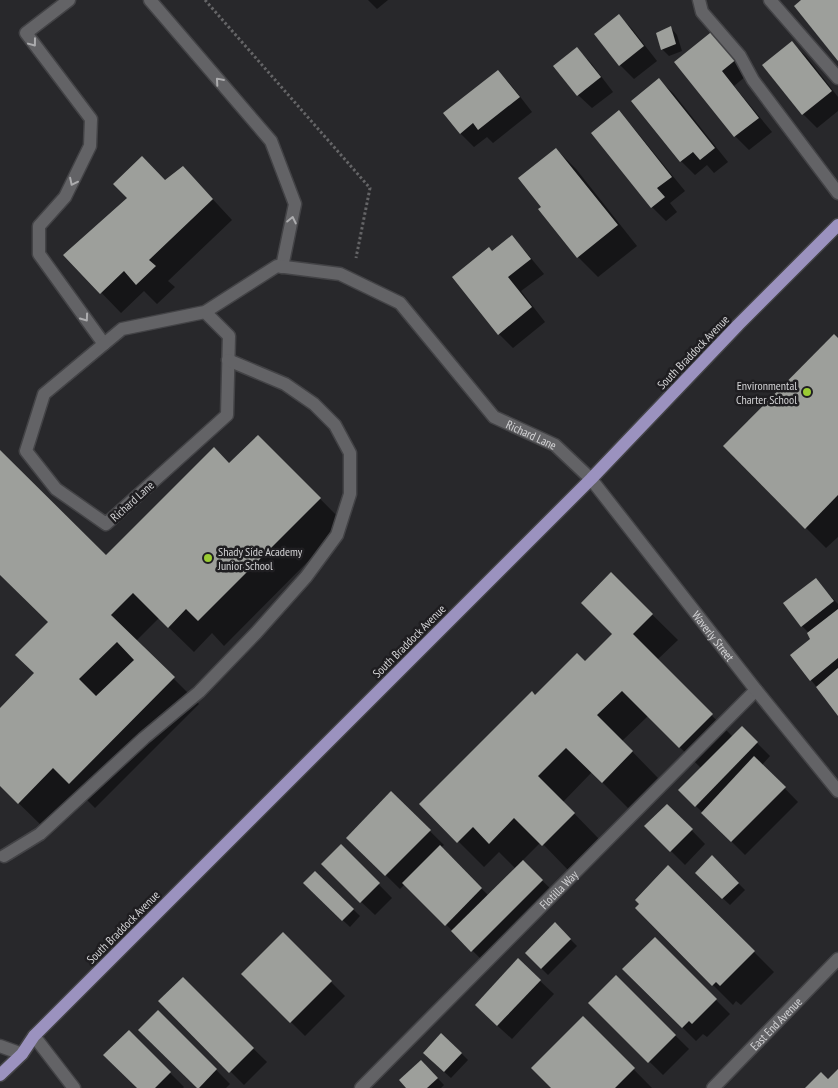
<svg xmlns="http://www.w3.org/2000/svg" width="838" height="1088" font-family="'PT Sans Narrow',sans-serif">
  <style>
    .shadow { fill: #0007 }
    .building { fill: #9d9f9b; fill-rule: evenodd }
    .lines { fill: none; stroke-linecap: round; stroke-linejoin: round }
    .lane-casing { stroke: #434346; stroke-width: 15 }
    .street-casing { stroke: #434346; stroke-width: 15 }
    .primary-casing { stroke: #434346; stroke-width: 15 }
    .path { stroke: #656567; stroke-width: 3; stroke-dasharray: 2.5 2.5; stroke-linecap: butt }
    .lane { stroke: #636366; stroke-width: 12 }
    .street { stroke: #636366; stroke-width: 12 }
    .primary { stroke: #9b92bf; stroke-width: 12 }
    .oneway { stroke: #acacae }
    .poi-dot { fill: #9acb34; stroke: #1f1e21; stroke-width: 2 }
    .labels { text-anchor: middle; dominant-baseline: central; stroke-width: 5; stroke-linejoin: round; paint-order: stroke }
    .street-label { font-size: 12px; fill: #d3d3d5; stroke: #1f1e21 }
    .poi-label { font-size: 12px; fill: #d3d3d5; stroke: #1f1e21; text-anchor: end }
  </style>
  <rect width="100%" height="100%" fill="#28282b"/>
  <g class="shadow">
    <path d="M368,0H388L377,9Z"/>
    <path d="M619,16L632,29L657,61L634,79L620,65Z"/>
    <path d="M671,28L677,35L682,51L669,56L662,49Z"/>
    <path d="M715,31L751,72L734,86L772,132L749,150L735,136L676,62Z"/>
    <path d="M792,43L806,56L838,97V111L817,128L803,114Z"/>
    <path d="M577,49L591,63L613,92L592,108L578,95Z"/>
    <path d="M498,71L511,85L532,112L493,143L487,137L474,147L460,133Z"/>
    <path d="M659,80L673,93L728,162L714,173L707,165L695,175L681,161Z"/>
    <path d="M618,112L632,126L685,191L670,203L677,212L666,221L652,207L593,133Z"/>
    <path d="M556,149L576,169L637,246L598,277L578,257Z"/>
    <path d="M183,167L232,220L168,281L175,287L157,304L144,291L121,313L65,255Z"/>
    <path d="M512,237L525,251L544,274L521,291L545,322L513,348L499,334L492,252Z"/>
    <path d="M838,339V537L826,548L724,446Z"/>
    <path d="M258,436L345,524L224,646L212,633L194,652L159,618L136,641L199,704L95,808L79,792L44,828L0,785V710L35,674L49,622L0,574V452L106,557L229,465Z"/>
    <path d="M611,574L678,640L657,660L733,737L742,728L770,756L762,765L798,802L745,855L680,790L702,769L648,716L622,741L658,778L628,808L592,772L563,802L599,839L568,870L541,842L522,861L556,894L486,964L405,884L400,889L348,838L391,793L444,845L440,848L489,896L515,868L499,852L484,867L421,804L535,696L585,662L614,634Z"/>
    <path d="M815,580L838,604V714L811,680L812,639L809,633L802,626Z"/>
    <path d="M667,805L705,844L685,865L646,826Z"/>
    <path d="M341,846L392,898L375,915L336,878Z"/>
    <path d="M712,857L745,890L730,905L696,873Z"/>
    <path d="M668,866L774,972L741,1005L736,1001L733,1005L636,908Z"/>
    <path d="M315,872L360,916L350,927L304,883Z"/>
    <path d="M555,924L577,946L548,975L526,953Z"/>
    <path d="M283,934L345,996L305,1036L243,974Z"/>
    <path d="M655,939L730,1014L707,1037L703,1034L696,1041L624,969Z"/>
    <path d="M616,977L689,1049L663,1075L590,1003Z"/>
    <path d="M183,979L267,1062L244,1085L160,1001Z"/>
    <path d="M540,981L554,994L512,1039L490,1019Z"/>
    <path d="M158,1011L230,1084L226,1088H199Z"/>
    <path d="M583,1018L652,1088H553Z"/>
    <path d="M129,1032L184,1087L183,1088H138Z"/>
    <path d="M461,1053L468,1060L451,1078L431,1060Z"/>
    <path d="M428,1068L444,1085L441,1088H408Z"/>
  </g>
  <g class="building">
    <path d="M801,0H838V61L794,6Z"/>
    <path d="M619,14L644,46L619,66L594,34Z"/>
    <path d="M671,26L676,44L661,50L656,33Z"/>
    <path d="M715,29L738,58L722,71L759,118L734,137L674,62Z"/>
    <path d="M792,41L832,91L802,115L762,65Z"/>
    <path d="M577,47L601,77L577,96L553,66Z"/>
    <path d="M498,70L520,97L478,130L473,123L460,134L443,113Z"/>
    <path d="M659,78L715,148L700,160L693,152L680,162L631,101Z"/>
    <path d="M619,110L672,177L657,188L665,197L651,208L591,133Z"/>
    <path d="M556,148L618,225L577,258L538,209L541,207L518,178Z"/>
    <path d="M142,156L165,180L183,166L213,199L149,260L156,266L136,285L124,271L100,294L63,255L127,198L113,184Z"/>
    <path d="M512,235L531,259L508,277L532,307L498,335L452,277L489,247L492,251Z"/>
    <path d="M834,334L838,338V495L805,529L723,446Z"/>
    <path d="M258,435L321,498L198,621L186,609L168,628L133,593L111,615L175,677L69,784L53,768L18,804L0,786V708L34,673L15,655L48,622L0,575V450L106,555L214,447L229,463ZM117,642L134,660L96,696L79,679Z"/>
    <path d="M611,572L653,614L633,634L713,714L679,748L622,691L597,715L633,751L602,783L566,748L538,776L575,813L542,846L514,818L489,844L473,827L457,843L419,804L532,691L535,695L577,653L585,661L612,634L581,603Z"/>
    <path d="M816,578L834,601L801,627L783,603Z"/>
    <path d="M838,609V658L810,681L790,655L810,639L807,633Z"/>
    <path d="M838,668V716L816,687Z"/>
    <path d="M742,726L758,742L695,807L678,790Z"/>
    <path d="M754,756L786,787L731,842L701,813Z"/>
    <path d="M391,791L431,830L385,876L346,838Z"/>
    <path d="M667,804L693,829L670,852L644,826Z"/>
    <path d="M341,844L380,883L360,903L321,864Z"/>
    <path d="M440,845L482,888L445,926L402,883Z"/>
    <path d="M712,855L739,883L722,899L695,873Z"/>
    <path d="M523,860L543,880L471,952L451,931Z"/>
    <path d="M668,865L755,951L720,986L716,982L712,986L635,908L639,904L635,900Z"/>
    <path d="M315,871L354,909L342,921L303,883Z"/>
    <path d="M555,922L571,939L541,969L525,953Z"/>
    <path d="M283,932L332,981L290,1023L241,974Z"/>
    <path d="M655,937L717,999L692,1024L689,1021L682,1028L622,969Z"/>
    <path d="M518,958L541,980L497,1026L475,1005Z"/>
    <path d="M616,975L676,1035L648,1063L588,1003Z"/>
    <path d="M183,977L254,1048L229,1073L158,1001Z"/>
    <path d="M158,1010L217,1069L199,1088H197L138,1030Z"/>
    <path d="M583,1016L635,1068L615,1088H551L531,1068Z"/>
    <path d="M129,1030L171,1072L155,1088H137L103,1055Z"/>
    <path d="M441,1033L462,1053L444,1072L423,1053Z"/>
    <path d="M421,1060L438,1078L427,1088H406L399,1080Z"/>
    <path d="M838,1069V1088H805L821,1072L828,1079Z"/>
  </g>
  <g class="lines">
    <g class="lane-casing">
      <g id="lane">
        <path d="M69,0L26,33L91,119L90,146L65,197L39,226V254L104,344"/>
        <path d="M150,0L271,141L295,204L282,267"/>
        <path d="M699,0L702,12L740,56L753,80L838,193"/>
        <path d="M770,0L838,78"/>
        <path id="s1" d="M205,312L229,336L227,415L106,524L56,489L26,451L44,394L122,329L205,312L277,266L340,274L400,303L494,417L555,445L591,479"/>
        <path d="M4,856L40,834L144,738L199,692L256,633L306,577L337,535L350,494V453L335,425L314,404L285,384L228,360"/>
        <path id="s2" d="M361,1088L756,690"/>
      </g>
    </g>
    <g class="street-casing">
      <g id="street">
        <path id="s3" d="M591,479L756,690L838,791"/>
        <path d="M34,1036L74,1088"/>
        <path d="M0,1046L22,1054"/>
        <path id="s4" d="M713,1088L838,959"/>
      </g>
    </g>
    <g class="primary-casing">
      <path id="primary" d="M0,1075L22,1054L34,1036L591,479L738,325L838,225"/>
    </g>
    <path class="path" d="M205,0L370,188L356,258"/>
    <use href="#lane" class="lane"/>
    <use href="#street" class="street"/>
    <use href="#primary" class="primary"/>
  </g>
  <defs><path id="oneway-chevron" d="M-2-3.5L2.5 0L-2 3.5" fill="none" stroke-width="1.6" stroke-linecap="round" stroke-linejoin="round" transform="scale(1.25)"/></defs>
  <g class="oneway">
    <use href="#oneway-chevron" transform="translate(33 43) rotate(53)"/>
    <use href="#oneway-chevron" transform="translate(219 81) rotate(-131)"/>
    <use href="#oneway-chevron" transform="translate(73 182) rotate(116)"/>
    <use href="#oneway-chevron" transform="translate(292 220) rotate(-78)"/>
    <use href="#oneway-chevron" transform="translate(85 318) rotate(54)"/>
  </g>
  <g class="poi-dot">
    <circle cx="807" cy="392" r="5"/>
    <circle cx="208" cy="558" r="5"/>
  </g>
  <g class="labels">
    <g class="street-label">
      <text transform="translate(693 352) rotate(-46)">South Braddock Avenue</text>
      <text stroke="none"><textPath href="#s1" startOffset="1036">Richard Lane</textPath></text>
      <text transform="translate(132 501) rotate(-42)">Richard Lane</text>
      <text stroke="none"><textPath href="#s3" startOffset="199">Waverly Street</textPath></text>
      <text transform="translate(409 641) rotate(-45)">South Braddock Avenue</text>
      <text stroke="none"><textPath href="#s2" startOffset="280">Flotilla Way</textPath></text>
      <text transform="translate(123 927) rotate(-45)">South Braddock Avenue</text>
      <text stroke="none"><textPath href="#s4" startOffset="90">East End Avenue</textPath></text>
    </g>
    <g class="poi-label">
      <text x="797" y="385">Environmental<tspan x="797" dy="14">Charter School</tspan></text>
      <text x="218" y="551" text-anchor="start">Shady Side Academy<tspan x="218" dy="14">Junior School</tspan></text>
    </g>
  </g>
</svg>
